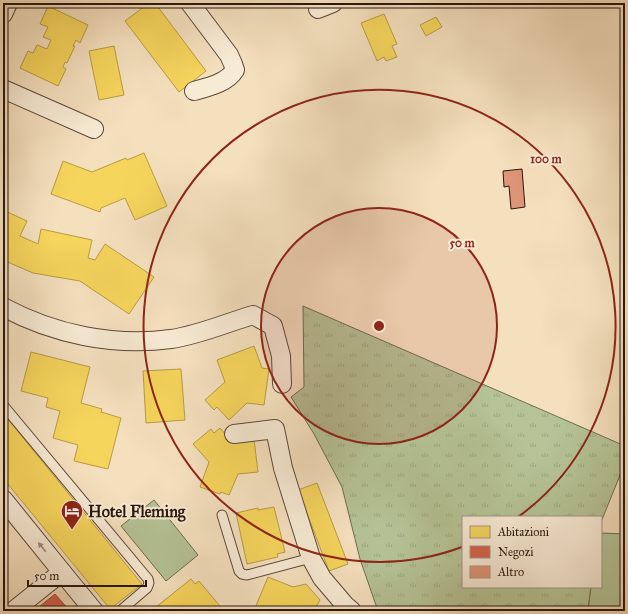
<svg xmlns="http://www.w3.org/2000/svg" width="628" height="614" font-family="'IM FELL Great Primer',serif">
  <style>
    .grass { fill: url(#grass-tufts); stroke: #6f6c52 }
    .pitch { fill: #b5c396; stroke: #6f6c52 }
    .homes { fill: #f6d55c; stroke: #b89c45 }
    .shops { fill: #d6604d; stroke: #a24a3a }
    .building { fill: #de9476; stroke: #29160f }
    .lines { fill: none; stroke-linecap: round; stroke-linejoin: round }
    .lane-casing { stroke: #5c483b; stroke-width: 11 }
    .street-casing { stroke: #5c483b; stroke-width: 20 }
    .lane { stroke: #f8ebd5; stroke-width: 9 }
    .street { stroke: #f8ebd5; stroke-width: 18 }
    .oneway { fill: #9b8b7c }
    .ring { fill: none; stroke: #8f2418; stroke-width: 2 }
    .labels { text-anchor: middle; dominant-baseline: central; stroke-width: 4; stroke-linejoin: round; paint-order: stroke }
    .poi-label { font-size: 16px; font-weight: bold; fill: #29160f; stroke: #f8ebd5; text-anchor: start }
    .centre { fill: #8f2418; stroke: #f8ebd5; stroke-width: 2 }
    .ring-label { font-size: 12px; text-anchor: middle; font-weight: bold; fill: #8f2418; stroke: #f8ebd5; stroke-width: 4; stroke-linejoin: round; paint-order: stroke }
  </style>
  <defs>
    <pattern id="grass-tufts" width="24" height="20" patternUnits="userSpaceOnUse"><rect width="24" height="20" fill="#b5c396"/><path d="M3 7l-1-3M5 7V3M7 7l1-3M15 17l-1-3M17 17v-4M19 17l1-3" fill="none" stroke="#9ca780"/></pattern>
  </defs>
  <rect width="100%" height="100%" fill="#f5e0be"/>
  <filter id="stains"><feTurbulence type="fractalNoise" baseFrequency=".005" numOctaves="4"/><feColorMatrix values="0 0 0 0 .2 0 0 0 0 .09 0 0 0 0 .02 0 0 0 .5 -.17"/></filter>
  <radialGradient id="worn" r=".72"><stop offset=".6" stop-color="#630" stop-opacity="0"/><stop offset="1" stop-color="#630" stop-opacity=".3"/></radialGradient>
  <path class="grass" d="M303,306L625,446V463L601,522V517H463V587H591L588,611H378L360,559L342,487L314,434L291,397L304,387Z"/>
  <g class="pitch">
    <path d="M154,500L198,555L166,581L121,526Z"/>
    <path d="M601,533L625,534V611H588L591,587H601Z"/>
  </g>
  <g class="homes">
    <path d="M149,3H155L206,71L179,92L125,21Z"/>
    <path d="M48,6L88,25L80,43L76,40L73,46H75L67,63L65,62L63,67L66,69L58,86L20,68L28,51L33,53L37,45L47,49L51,40L43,37L48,27L40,24Z"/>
    <path d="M384,14L397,44L392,46L397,57L386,61L384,57L377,61L361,23Z"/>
    <path d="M436,17L442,27L426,36L420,25Z"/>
    <path d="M114,46L124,95L99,100L89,51Z"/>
    <path d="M144,153L167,206L135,220L125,198L101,208L100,212L51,194L63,161L92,172L126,158L127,160Z"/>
    <path d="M3,210L27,221L20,236L38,244L41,229L92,240L88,258L95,260L105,244L154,277L129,314L80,281L33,273L3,260Z"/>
    <path d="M254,346L262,368L269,369L264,405L247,403L229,420L217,407L214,410L205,400L225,382L217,360Z"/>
    <path d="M31,352L90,367L81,403L102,409L101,412L121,418L108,469L74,461L78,445L53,438L60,411L46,407L48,398L21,391Z"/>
    <path d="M181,369L185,420L146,423L143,371Z"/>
    <path d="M7,418L142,584L110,609L3,478V421Z"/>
    <path d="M220,428L232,442L254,439L258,472L238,474L229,495L221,492L220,494L200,487L209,462L193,444L211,429L214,433Z"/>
    <path d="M317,483L348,564L329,571L298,490Z"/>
    <path d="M274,507L285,552L277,554L278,557L247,564L236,513L258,508V510Z"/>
    <path d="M268,577L293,587L306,584L320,600L314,611H262L255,608Z"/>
    <path d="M191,579L195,584L199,581L224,611H151Z"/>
  </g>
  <path class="shops" d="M55,594L70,611H34Z"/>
  <path class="building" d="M522,169L525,207L511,209L509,186L504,187L503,171Z"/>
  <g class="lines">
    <g class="lane-casing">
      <g id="lane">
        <path d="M3,405L148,579L149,583L147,588L120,611"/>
        <path d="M222,515L239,571L242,574L247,575L311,558"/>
      </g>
    </g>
    <g class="street-casing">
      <g id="street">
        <path d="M190,3L229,55L233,64L235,70C227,83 208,87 194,91"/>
        <path d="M318,9L333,3"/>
        <path d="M3,14L8,3"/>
        <path d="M3,89L94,129"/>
        <path d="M3,307C53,334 114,347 171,339C199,335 226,323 253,315L273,326L281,356L282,384"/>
        <path d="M234,434L275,429L283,468L311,558L322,578L345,605L352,611"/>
        <path d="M3,499L62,572L13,611"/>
        <path d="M62,572L94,611"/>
      </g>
    </g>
    <use href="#lane" class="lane"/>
    <use href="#street" class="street"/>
  </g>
  <defs><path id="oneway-solid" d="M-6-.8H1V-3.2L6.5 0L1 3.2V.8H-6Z"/></defs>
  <use class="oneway" href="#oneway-solid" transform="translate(42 547) rotate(-129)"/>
  <circle cx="379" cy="326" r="118" fill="#8f2418" fill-opacity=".12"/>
  <g class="ring">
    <circle cx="379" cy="326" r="118"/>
    <path d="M462 547A236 236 0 1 1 518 517"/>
  </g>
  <defs>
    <g id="hotel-pin" transform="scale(1.15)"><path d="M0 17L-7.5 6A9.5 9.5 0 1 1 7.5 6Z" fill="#8f2418" stroke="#f8ebd5"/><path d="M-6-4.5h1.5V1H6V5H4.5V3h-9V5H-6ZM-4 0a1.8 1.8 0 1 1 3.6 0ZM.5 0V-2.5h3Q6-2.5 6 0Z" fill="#fff"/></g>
  </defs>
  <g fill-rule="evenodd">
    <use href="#hotel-pin" x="72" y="511"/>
  </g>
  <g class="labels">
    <g class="poi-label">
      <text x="88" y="511">Hotel Fleming</text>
    </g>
  </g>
  <circle cx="379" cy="326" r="6" class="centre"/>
  <g class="ring-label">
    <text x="546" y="163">100 m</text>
    <text x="462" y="247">50 m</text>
  </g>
  <rect width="628" height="614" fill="none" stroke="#f5e0be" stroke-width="16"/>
  <rect x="4" y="4" width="620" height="606" fill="none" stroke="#29160f" stroke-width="2"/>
  <rect x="8" y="8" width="612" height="598" fill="none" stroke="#29160f"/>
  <rect x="462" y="516" width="140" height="72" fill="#f8ebd5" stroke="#a59686"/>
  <rect x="470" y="526" width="20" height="12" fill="#f6d55c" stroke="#a59686"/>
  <text x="498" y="536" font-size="12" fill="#29160f">Abitazioni</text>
  <rect x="470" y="546" width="20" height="12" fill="#d6604d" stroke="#a59686"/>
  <text x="498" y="556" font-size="12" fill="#29160f">Negozi</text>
  <rect x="470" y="566" width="20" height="12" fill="#de9476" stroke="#a59686"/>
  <text x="498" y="576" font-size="12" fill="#29160f">Altro</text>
  <path d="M28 580v6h118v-6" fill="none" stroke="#29160f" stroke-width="2"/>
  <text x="34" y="580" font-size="12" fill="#29160f" stroke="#f8ebd5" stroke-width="3" paint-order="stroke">50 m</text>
  <rect width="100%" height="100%" filter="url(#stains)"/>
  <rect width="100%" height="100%" fill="url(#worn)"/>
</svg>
